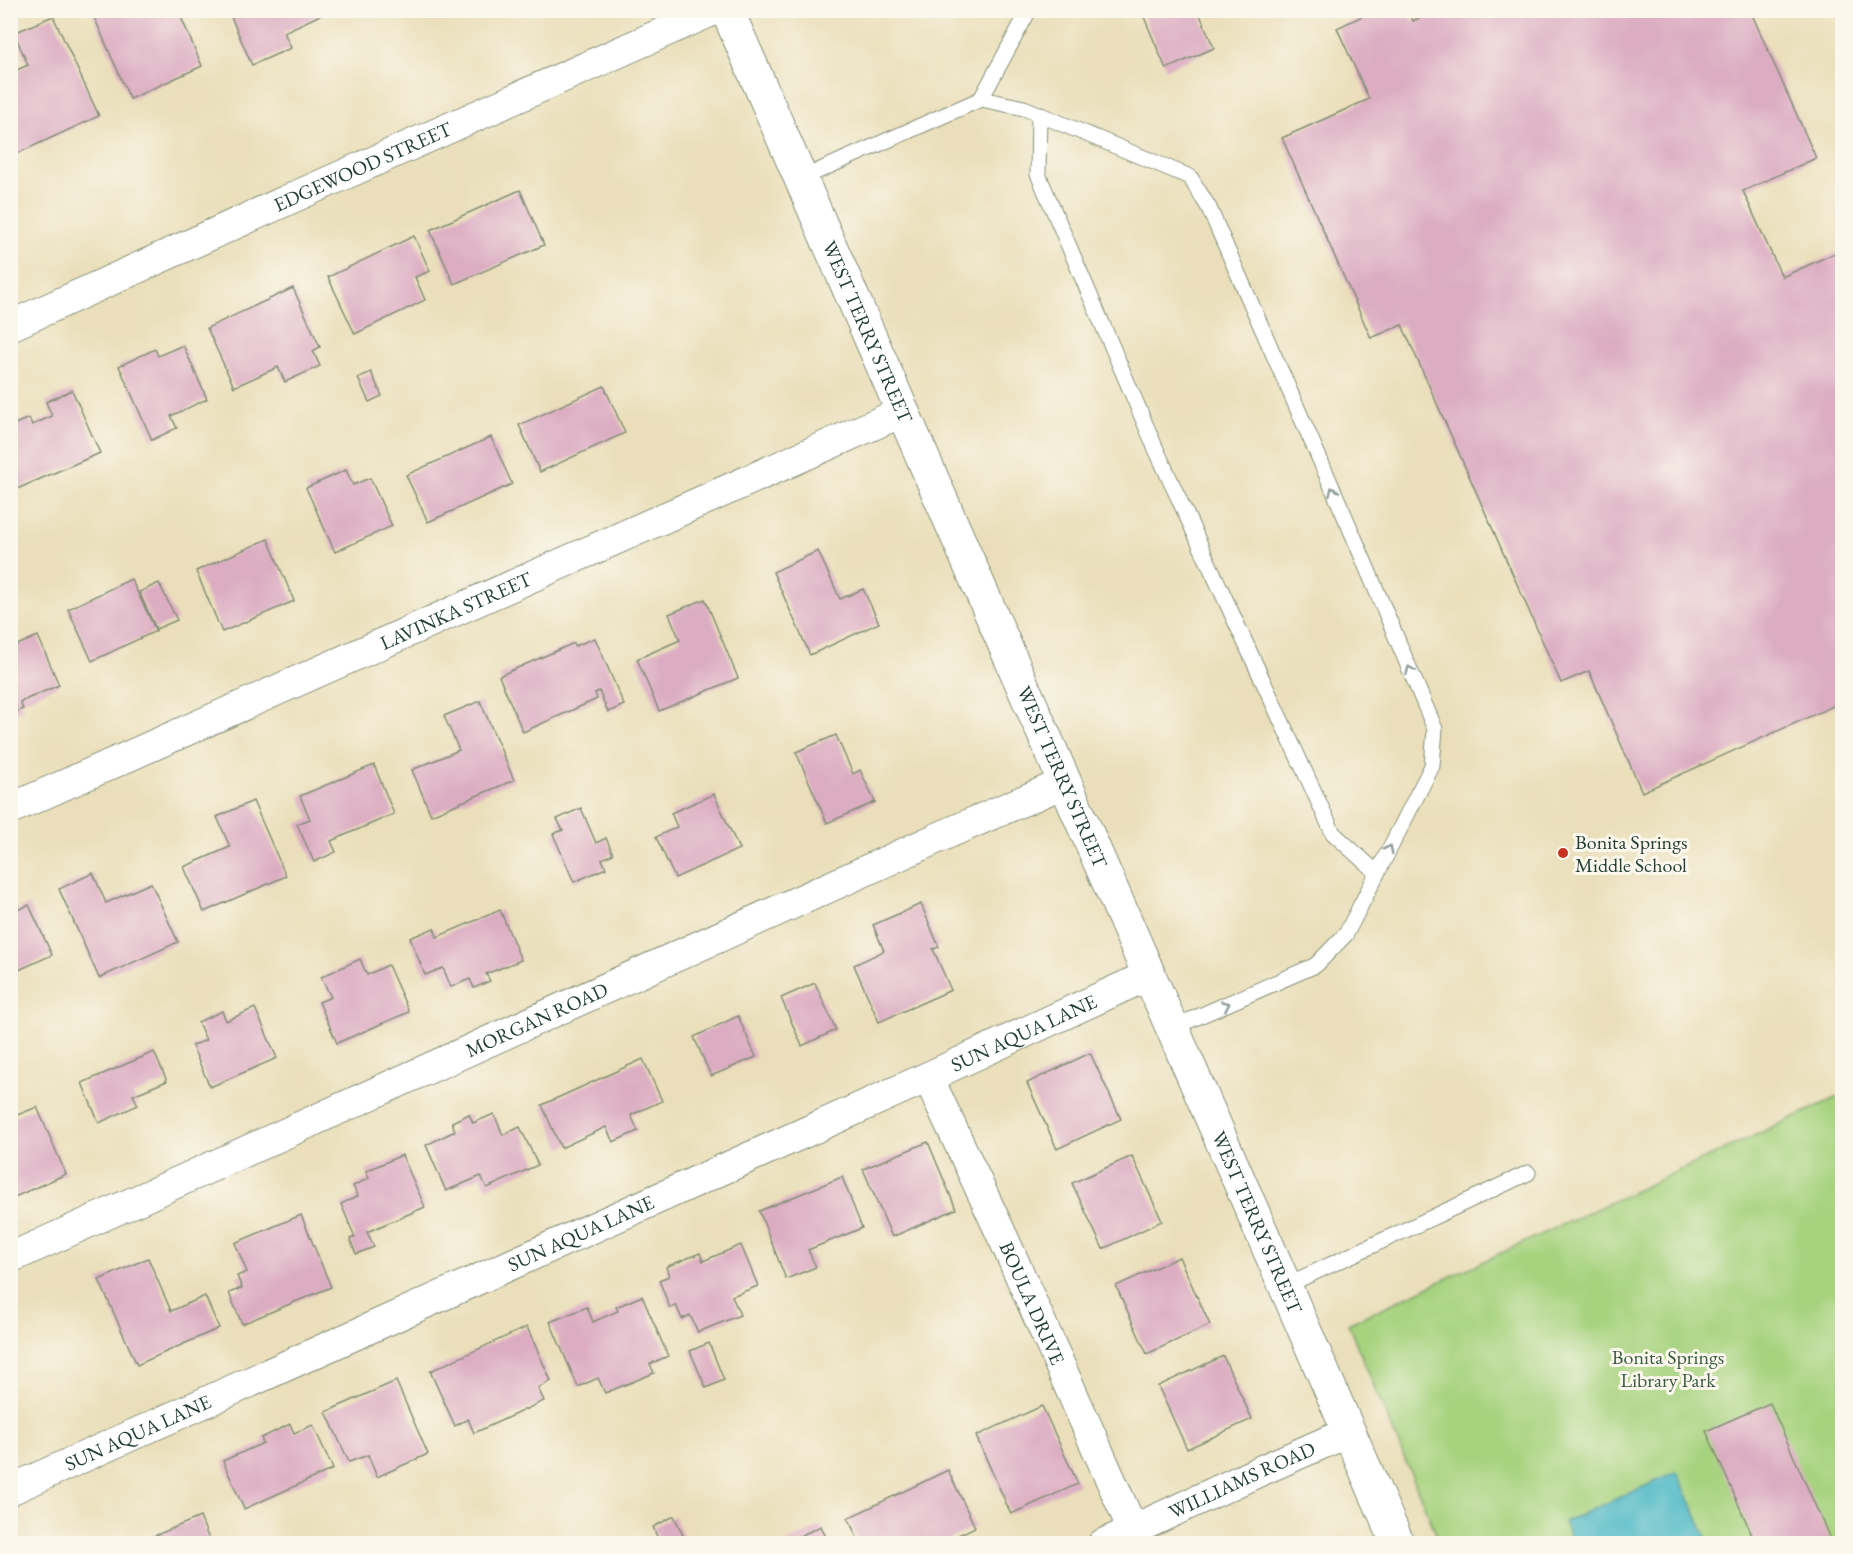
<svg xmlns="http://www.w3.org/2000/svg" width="1853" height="1554" font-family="'EB Garamond',serif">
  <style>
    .green { fill: #a7d37f; stroke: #63885a; stroke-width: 1.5 }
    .water { fill: #4bb8c6; stroke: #357a7d; stroke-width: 1.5 }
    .building { fill: #dcadc2 }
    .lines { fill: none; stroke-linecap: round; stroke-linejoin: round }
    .lane-casing { stroke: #848e77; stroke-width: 17 }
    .street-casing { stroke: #848e77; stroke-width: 32 }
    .secondary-casing { stroke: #848e77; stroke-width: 35 }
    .lane { stroke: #fff; stroke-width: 15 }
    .street { stroke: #fff; stroke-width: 30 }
    .secondary { stroke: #fff; stroke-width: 33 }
    .oneway { stroke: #8f9e9a }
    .poi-dot { fill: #c8321e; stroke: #fbf7ec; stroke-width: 2 }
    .labels { text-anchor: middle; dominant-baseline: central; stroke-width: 6; stroke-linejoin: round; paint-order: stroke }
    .street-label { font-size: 20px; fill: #1f3d34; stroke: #fbf7ec }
    .poi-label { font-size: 20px; fill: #1f3d34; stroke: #fbf7ec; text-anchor: start }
    .park-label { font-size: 20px; fill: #3a5b43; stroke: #fbf7ec }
  </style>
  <rect width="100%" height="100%" fill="#fbf7ec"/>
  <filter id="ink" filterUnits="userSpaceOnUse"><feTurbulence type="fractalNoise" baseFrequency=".0167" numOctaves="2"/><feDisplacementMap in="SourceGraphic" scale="12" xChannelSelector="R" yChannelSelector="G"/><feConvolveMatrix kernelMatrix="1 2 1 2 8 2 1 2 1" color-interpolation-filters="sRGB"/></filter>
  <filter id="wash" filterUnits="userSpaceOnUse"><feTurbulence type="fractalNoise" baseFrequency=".008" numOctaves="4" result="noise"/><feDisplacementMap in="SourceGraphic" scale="24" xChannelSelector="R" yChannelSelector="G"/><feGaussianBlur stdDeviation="1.35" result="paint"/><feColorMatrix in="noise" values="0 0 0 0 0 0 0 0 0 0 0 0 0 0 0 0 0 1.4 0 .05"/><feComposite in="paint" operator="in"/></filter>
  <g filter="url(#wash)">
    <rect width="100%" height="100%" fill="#eadfba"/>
    <path class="green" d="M1842,1095V1543H1440L1348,1324Z"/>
    <path class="water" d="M1677,1472L1709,1543H1573L1564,1522Z"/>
    <g id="blocks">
      <g class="building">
        <path d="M91,10H178L202,66L130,99Z"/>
        <path d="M228,10H331L284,32L291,48L252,65Z"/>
        <path d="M1141,10H1198L1214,48L1166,69Z"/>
        <path d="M1375,10H1409L1413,21L1436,10H1750L1816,158L1743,191L1782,277L1842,250V702L1642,792L1589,671L1561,683L1402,325L1371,338L1282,138L1369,99L1337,28Z"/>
        <path d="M53,16L99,116L14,155L10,147V73L28,65L14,33Z"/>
        <path d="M520,190L544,245L454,284L430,230Z"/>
        <path d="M414,236L430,271L415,277L425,300L355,334L328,277Z"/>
        <path d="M293,288L320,347L313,351L320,366L285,382L278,367L234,387L207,328Z"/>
        <path d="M183,345L207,399L171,416L177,428L152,440L119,366L155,349L158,356Z"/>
        <path d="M371,372L382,396L369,402L358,378Z"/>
        <path d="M604,386L625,433L540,472L519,425Z"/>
        <path d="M72,390L100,453L10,492V426L29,418L32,425L52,416L46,402Z"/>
        <path d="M491,437L512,484L428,522L406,475Z"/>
        <path d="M346,470L353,485L370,478L392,526L335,552L306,488Z"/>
        <path d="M268,539L294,601L222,632L196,571Z"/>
        <path d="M818,551L840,599L863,589L879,623L810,655L773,572Z"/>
        <path d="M131,579L156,631L92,661L68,609Z"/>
        <path d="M159,583L177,620L156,629L139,592Z"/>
        <path d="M705,599L738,678L659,711L637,659L680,640L669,614Z"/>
        <path d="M38,636L59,685L20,702L23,709L10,714V648Z"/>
        <path d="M595,638L624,705L608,712L599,691L595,693L597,699L523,732L499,676L574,643L575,646Z"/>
        <path d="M480,701L514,780L431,815L412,770L459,750L444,716Z"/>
        <path d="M836,735L853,774L860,770L875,802L827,823L796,752Z"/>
        <path d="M374,765L394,814L331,841L336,852L314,862L297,824L310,819L300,796Z"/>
        <path d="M714,794L739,849L675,878L656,837L677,827L671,813Z"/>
        <path d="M253,801L286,876L204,912L184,867L230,847L217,817Z"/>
        <path d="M581,808L596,843L606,838L613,854L602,859L606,868L574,882L553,834L563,830L557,819Z"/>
        <path d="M93,873L106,903L151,883L178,942L99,978L59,889Z"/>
        <path d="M921,904L939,947L933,949L951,990L879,1022L854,965L884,951L873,925Z"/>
        <path d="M29,905L52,955L10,974V913Z"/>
        <path d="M500,910L521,960L486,974L490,981L474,988L470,979L451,987L443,968L425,975L410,938L434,928L437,937Z"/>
        <path d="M360,959L367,975L388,965L409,1012L337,1043L319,1002L331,997L321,977Z"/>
        <path d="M815,983L836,1030L802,1046L781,998Z"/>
        <path d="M255,1008L277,1058L210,1087L192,1046L206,1040L198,1022L222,1011L226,1021Z"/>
        <path d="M738,1016L756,1057L711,1076L694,1037Z"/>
        <path d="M154,1052L167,1081L133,1095L138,1105L99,1123L82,1083Z"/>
        <path d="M1090,1053L1121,1119L1057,1149L1027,1083Z"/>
        <path d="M643,1059L662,1101L631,1115L638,1131L613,1142L606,1127L561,1148L542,1105Z"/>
        <path d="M37,1107L66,1174L10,1199V1118Z"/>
        <path d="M469,1114L473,1123L494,1114L503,1135L520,1127L538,1165L487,1188L481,1176L446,1191L426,1145L455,1131L452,1122Z"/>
        <path d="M928,1142L956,1209L892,1237L863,1169Z"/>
        <path d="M402,1155L425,1207L367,1232L374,1247L356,1254L350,1239L355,1237L341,1204L358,1196L353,1186L369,1178L366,1171Z"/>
        <path d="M1132,1156L1162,1221L1103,1249L1072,1183Z"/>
        <path d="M842,1177L862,1228L808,1250L816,1267L786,1279L759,1211Z"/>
        <path d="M301,1215L331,1287L242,1324L229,1293L242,1288L237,1276L247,1272L235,1243Z"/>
        <path d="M741,1245L758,1286L732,1296L740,1315L698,1332L690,1315L682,1319L676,1305L670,1308L659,1280L669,1276L666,1267L700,1253L703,1261Z"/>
        <path d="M1179,1257L1210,1325L1147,1354L1116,1286Z"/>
        <path d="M148,1258L171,1311L205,1296L219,1328L137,1365L99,1280Z"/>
        <path d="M642,1296L668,1356L650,1364L654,1373L605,1393L598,1378L578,1387L550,1322L587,1307L593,1322L618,1311L616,1307Z"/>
        <path d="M527,1327L551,1381L538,1388L544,1401L474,1433L468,1419L455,1426L430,1371Z"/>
        <path d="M709,1343L724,1380L706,1388L690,1351Z"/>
        <path d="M1223,1356L1252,1419L1187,1449L1158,1386Z"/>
        <path d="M396,1381L428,1454L377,1477L368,1455L349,1462L326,1412Z"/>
        <path d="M1770,1403L1831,1541L1824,1544H1756L1706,1431Z"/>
        <path d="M1042,1406L1078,1484L1011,1514L976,1436Z"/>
        <path d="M290,1424L294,1433L313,1425L333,1469L244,1509L223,1461L263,1443L261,1438Z"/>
        <path d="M948,1470L975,1527L940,1544H860L848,1518Z"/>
        <path d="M674,1516L684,1537L670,1544H660L653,1527Z"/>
        <path d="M200,1517L211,1544H137V1543Z"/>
        <path d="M821,1526L829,1544H783Z"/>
      </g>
    </g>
  </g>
  <g filter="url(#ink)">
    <use href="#blocks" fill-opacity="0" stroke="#848e77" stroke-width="1.5"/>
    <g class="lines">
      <g class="lane-casing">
        <g id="lane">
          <path d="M981,99L1029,10"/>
          <path d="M1039,114L1038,174L1155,447L1333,833L1377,873"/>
          <path d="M800,179L981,99L1024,108L1190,177L1209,208L1350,528L1435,729L1432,766L1346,934L1316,965L1172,1028"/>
          <path d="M1285,1286L1528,1173"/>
        </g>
      </g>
      <g class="street-casing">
        <g id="street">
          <path id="s1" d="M10,326L303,193L714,10"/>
          <path id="s2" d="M10,809L902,412"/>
          <path id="s3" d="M928,1077L1006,1244L1133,1530"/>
          <path id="s4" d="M10,1258L942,836L1064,783"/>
          <path id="s5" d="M10,1490L928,1077L1149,975"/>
          <path id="s6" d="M1103,1544L1262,1470L1349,1432"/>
        </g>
      </g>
      <g class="secondary-casing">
        <g id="secondary">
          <path id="s7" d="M727,10L1398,1544"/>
        </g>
      </g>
      <use href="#lane" class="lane"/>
      <use href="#street" class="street"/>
      <use href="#secondary" class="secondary"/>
    </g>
    <defs><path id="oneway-chevron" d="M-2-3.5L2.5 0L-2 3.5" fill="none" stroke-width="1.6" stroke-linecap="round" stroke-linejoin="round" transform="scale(1.5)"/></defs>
    <g class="oneway">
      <use href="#oneway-chevron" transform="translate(1333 491) rotate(-114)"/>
      <use href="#oneway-chevron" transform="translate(1410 670) rotate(-113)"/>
      <use href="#oneway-chevron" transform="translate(1389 849) rotate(-63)"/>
      <use href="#oneway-chevron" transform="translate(1226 1005) rotate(-24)"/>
    </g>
  </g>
  <circle class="poi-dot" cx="1563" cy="853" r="6"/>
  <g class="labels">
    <g class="street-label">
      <text stroke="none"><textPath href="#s1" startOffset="387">EDGEWOOD STREET</textPath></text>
      <text stroke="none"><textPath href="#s7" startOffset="351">WEST TERRY STREET</textPath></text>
      <text stroke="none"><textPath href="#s2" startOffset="488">LAVINKA STREET</textPath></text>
      <text stroke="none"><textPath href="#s7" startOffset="837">WEST TERRY STREET</textPath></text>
      <text stroke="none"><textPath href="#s4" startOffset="578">MORGAN ROAD</textPath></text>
      <text stroke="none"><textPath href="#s5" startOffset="1112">SUN AQUA LANE</textPath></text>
      <text stroke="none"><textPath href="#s7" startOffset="1323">WEST TERRY STREET</textPath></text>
      <text stroke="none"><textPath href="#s5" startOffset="626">SUN AQUA LANE</textPath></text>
      <text stroke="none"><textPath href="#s3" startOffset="249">BOULA DRIVE</textPath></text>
      <text stroke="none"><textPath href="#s5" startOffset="140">SUN AQUA LANE</textPath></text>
      <text stroke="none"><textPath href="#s6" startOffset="153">WILLIAMS ROAD</textPath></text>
    </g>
    <g class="poi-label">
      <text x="1575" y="842">Bonita Springs<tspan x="1575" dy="23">Middle School</tspan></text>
    </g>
    <g class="park-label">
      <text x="1668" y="1357">Bonita Springs<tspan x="1668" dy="23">Library Park</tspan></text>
    </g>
  </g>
  <rect width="1853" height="1554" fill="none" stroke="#fbf7ec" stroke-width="36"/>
</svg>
